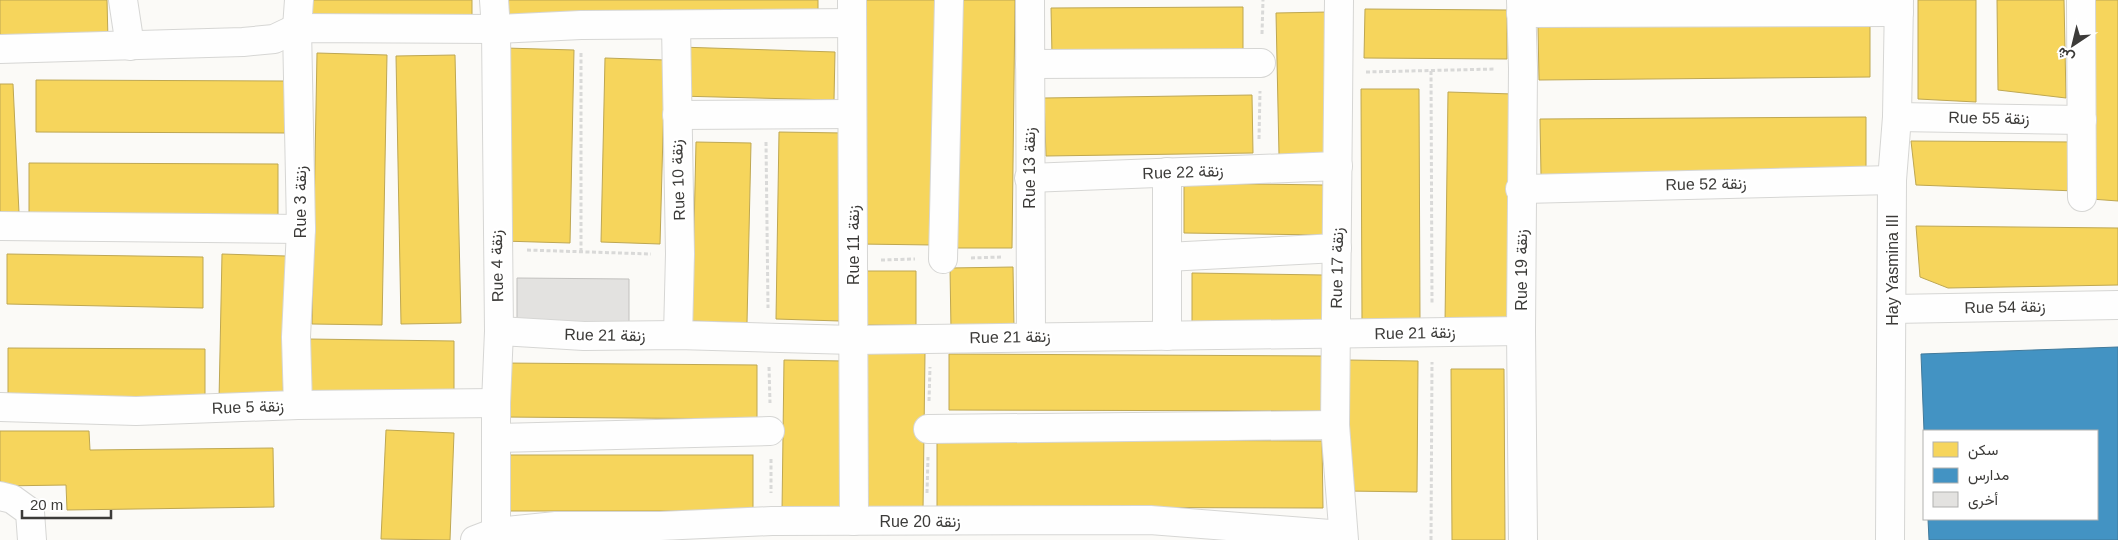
<svg xmlns="http://www.w3.org/2000/svg" width="2118" height="540" font-family="Helvetica,Vazirmatn,sans-serif">
  <style>
    .homes { fill: #f6d55c; stroke: #bea752 }
    .schools { fill: #4393c3; stroke: #41799a }
    .building { fill: #e3e2e0; stroke: #c2c1bf }
    .lines { fill: none; stroke-linecap: round; stroke-linejoin: round }
    .street-casing { stroke: #d6d6d4; stroke-width: 30 }
    .path { stroke: #d9d9d8; stroke-width: 3; stroke-dasharray: 4 2.5; stroke-linecap: butt }
    .street { stroke: #fefefe; stroke-width: 28 }
    .labels { text-anchor: middle; dominant-baseline: central; stroke-width: 5; stroke-linejoin: round; paint-order: stroke }
    .street-label { font-size: 16px; fill: #3c3b39; stroke: #fff }
  </style>
  <rect width="100%" height="100%" fill="#fbfaf7"/>
  <g class="homes">
    <path d="M0,0H107L108,40L0,41Z"/>
    <path d="M308,0H472V18L308,14Z"/>
    <rect x="496" y="0" width="322" height="16"/>
    <path d="M861,0H935L933,245L859,244Z"/>
    <path d="M956,0H1015L1012,248H954Z"/>
    <path d="M1918,0H1976V102L1918,99Z"/>
    <path d="M1997,0H2064L2066,98L1998,90Z"/>
    <path d="M2095,0H2118V201L2091,199Z"/>
    <path d="M1243,7V54L1052,55L1051,8Z"/>
    <path d="M1365,9L1507,10V59L1364,58Z"/>
    <path d="M1328,12L1332,154L1279,155L1276,13Z"/>
    <path d="M1870,25V77L1539,80L1538,27Z"/>
    <path d="M679,47L835,52L834,100L678,96Z"/>
    <path d="M505,48L574,50L570,243L502,241Z"/>
    <path d="M317,53L387,55L382,325L312,324Z"/>
    <path d="M455,55L461,323L401,324L396,56Z"/>
    <path d="M605,58L665,60L660,244L601,242Z"/>
    <path d="M36,80L285,81V133L36,132Z"/>
    <path d="M0,84H13L19,213L0,214Z"/>
    <path d="M1361,89H1419L1420,322H1362Z"/>
    <path d="M1448,92L1513,94L1510,324L1445,323Z"/>
    <path d="M1252,95L1253,153L1046,156L1044,98Z"/>
    <path d="M1866,117V173L1541,175L1540,119Z"/>
    <path d="M779,132L843,133L840,321L776,319Z"/>
    <path d="M1911,141L2074,142L2076,191L1916,185Z"/>
    <path d="M696,142L751,143L747,323L692,321Z"/>
    <path d="M29,163L278,164V216L29,215Z"/>
    <path d="M1184,183L1324,185L1323,235L1184,233Z"/>
    <path d="M1916,226L2118,228V285L1948,288L1920,277Z"/>
    <path d="M7,254L203,257V308L7,304Z"/>
    <path d="M222,254L286,256L283,402L219,400Z"/>
    <path d="M1013,267L1014,329L951,330L950,268Z"/>
    <path d="M861,271H916V325H862Z"/>
    <path d="M1192,273L1323,275L1322,326L1192,325Z"/>
    <path d="M308,339L454,341V393L308,392Z"/>
    <path d="M8,348L205,349V401L8,400Z"/>
    <path d="M861,353H925L923,511L860,510Z"/>
    <path d="M949,354L1322,356V411L949,410Z"/>
    <path d="M784,360L843,361L842,513L782,512Z"/>
    <path d="M1347,360L1418,361L1417,492L1347,491Z"/>
    <path d="M503,363L757,365V419L502,417Z"/>
    <path d="M1451,369H1504L1505,540H1452Z"/>
    <path d="M386,430L454,433L450,540L381,539Z"/>
    <path d="M0,431H89L90,450L273,448L274,507L67,510L66,485L0,486Z"/>
    <path d="M937,439L1322,441L1323,508L937,507Z"/>
    <rect x="510" y="455" width="243" height="56"/>
  </g>
  <path class="schools" d="M2118,347V540H1929L1928,519H2097V431H1924L1921,354Z"/>
  <path class="building" d="M517,278L629,279V331L517,330Z"/>
  <g class="lines">
    <g class="street-casing">
      <g id="street">
        <path d="M123,0L130,46"/>
        <path d="M494,0L496,29L499,331L496,403V532"/>
        <path d="M852,0L854,521"/>
        <path d="M1030,0L1031,337"/>
        <path d="M1339,0L1335,425L1344,540"/>
        <path d="M1521,0L1523,68L1521,331L1523,540"/>
        <path d="M2081,0L2082,197"/>
        <path d="M1521,13L1899,12"/>
        <path d="M676,25L680,254L678,335"/>
        <path d="M0,49L243,42L274,39L297,28L496,29L581,25L852,23"/>
        <path d="M1030,64L1261,63"/>
        <path d="M677,115L852,114"/>
        <path d="M1897,117L2082,120"/>
        <path d="M1029,178L1338,166"/>
        <path d="M1520,189L1892,180"/>
        <path d="M0,226L301,229"/>
        <path d="M1167,257L1337,248"/>
        <path d="M943,259L949,0"/>
        <path d="M1892,309L2118,305"/>
        <path d="M499,331L584,336L678,335L853,340L1521,331"/>
        <path d="M1167,336V172"/>
        <path d="M298,405L296,337L301,229L297,28L299,0"/>
        <path d="M0,407L136,411L298,405L496,403"/>
        <path d="M928,429L1335,425"/>
        <path d="M496,438L770,431"/>
        <path d="M0,496L12,499L30,512L32,540"/>
        <path d="M475,540L496,532L556,526H660L772,521L1150,520L1343,535"/>
        <path d="M1890,540L1892,180L1897,117L1899,0"/>
      </g>
    </g>
    <g class="path">
      <path d="M1262,34L1263,0"/>
      <path d="M1431,71L1432,303"/>
      <path d="M1366,72L1495,69"/>
      <path d="M1259,139L1260,91"/>
      <path d="M766,142L768,308"/>
      <path d="M527,250L651,254"/>
      <path d="M581,252V53"/>
      <path d="M971,258L1002,257"/>
      <path d="M881,260L915,259"/>
      <path d="M769,367L770,403"/>
      <path d="M929,401L930,367"/>
      <path d="M771,459V493"/>
      <path d="M927,493L928,457"/>
      <path d="M1431,540L1432,362"/>
    </g>
    <use href="#street" class="street"/>
  </g>
  <g class="labels">
    <g class="street-label">
      <text transform="translate(1989 118) rotate(1)">Rue 55 زنقة</text>
      <text transform="translate(1029 168) rotate(-90)">Rue 13 زنقة</text>
      <text transform="translate(1183 172) rotate(-2)">Rue 22 زنقة</text>
      <text transform="translate(678 180) rotate(-92)">Rue 10 زنقة</text>
      <text transform="translate(1706 184) rotate(-1)">Rue 52 زنقة</text>
      <text transform="translate(300 202) rotate(-90)">Rue 3 زنقة</text>
      <text transform="translate(853 245) rotate(-90)">Rue 11 زنقة</text>
      <text transform="translate(497 266) rotate(-91)">Rue 4 زنقة</text>
      <text transform="translate(1337 268) rotate(-89)">Rue 17 زنقة</text>
      <text transform="translate(1521 270) rotate(-90)">Rue 19 زنقة</text>
      <text transform="translate(1892 270) rotate(-90)">Hay Yasmina III</text>
      <text transform="translate(2005 307) rotate(-1)">Rue 54 زنقة</text>
      <text transform="translate(1415 333) rotate(-1)">Rue 21 زنقة</text>
      <text transform="translate(605 335) rotate(1)">Rue 21 زنقة</text>
      <text transform="translate(1010 337) rotate(-1)">Rue 21 زنقة</text>
      <text transform="translate(248 407) rotate(-2)">Rue 5 زنقة</text>
      <text x="920" y="521">Rue 20 زنقة</text>
    </g>
  </g>
  <rect x="1923" y="430" width="175" height="90" fill="#ffffff" stroke="#b1b1b0"/>
  <rect x="1933" y="442" width="25" height="15" fill="#f6d55c" stroke="#b1b1b0"/>
  <text x="1968" y="455" font-size="15" fill="#3c3b39">سكن</text>
  <rect x="1933" y="468" width="25" height="15" fill="#4393c3" stroke="#b1b1b0"/>
  <text x="1968" y="480" font-size="15" fill="#3c3b39">مدارس</text>
  <rect x="1933" y="492" width="25" height="15" fill="#e3e2e0" stroke="#b1b1b0"/>
  <text x="1968" y="505" font-size="15" fill="#3c3b39">أخرى</text>
  <g transform="translate(2073 45) rotate(215)" stroke="#ffffff" stroke-width="4" paint-order="stroke">
  <path d="M0-4L9 19L0 12L-9 19Z" fill="#3c3b39"/>
  <text y="-8" font-size="14" font-weight="bold" text-anchor="middle" fill="#3c3b39">ش</text>
  </g>
  <path d="M22 510v8h89v-8" fill="none" stroke="#3c3b39" stroke-width="2.5"/>
  <text x="30" y="510" font-size="15" fill="#3c3b39" stroke="#ffffff" stroke-width="4" paint-order="stroke">20 m</text>
</svg>
